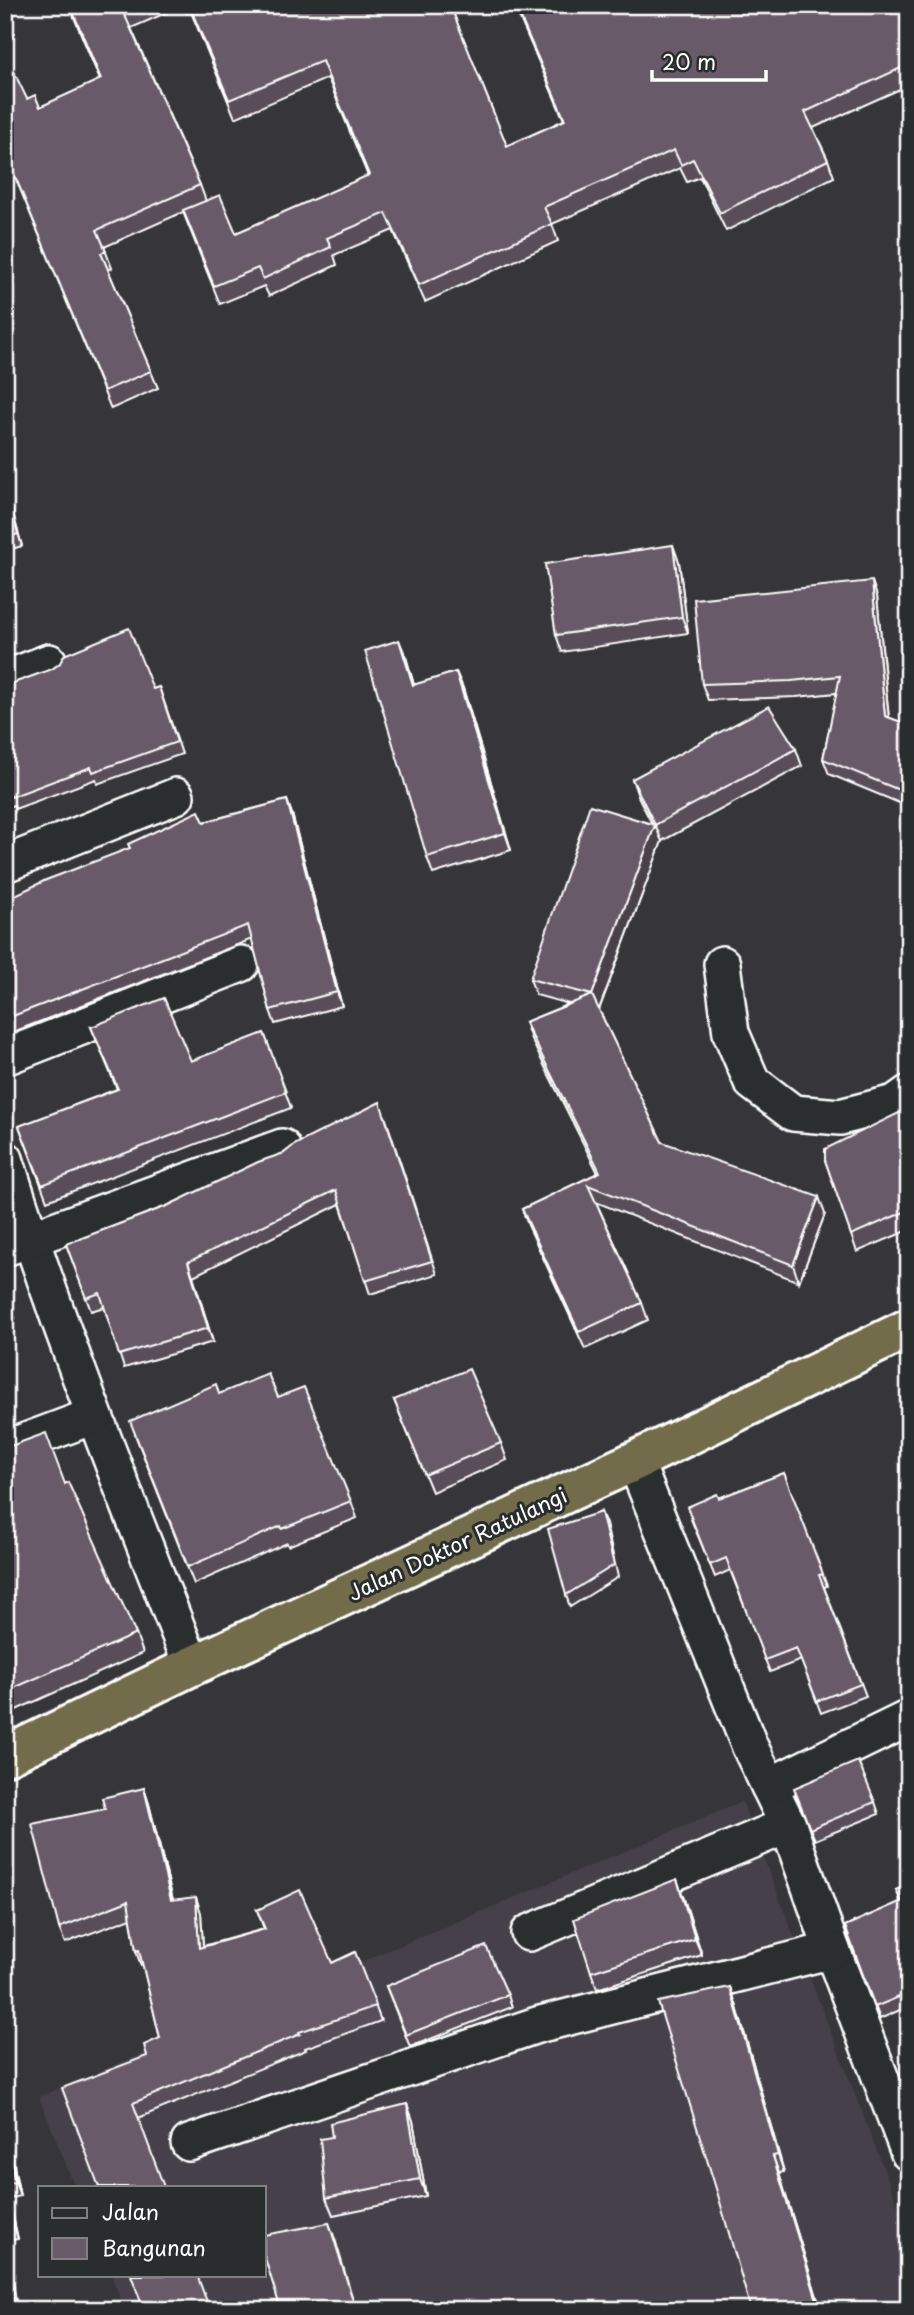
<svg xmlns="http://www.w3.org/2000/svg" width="914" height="2315" font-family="'Playpen Sans',sans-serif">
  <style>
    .built { fill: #454148 }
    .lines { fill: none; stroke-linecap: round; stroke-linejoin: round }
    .minor-casing { stroke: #fff; stroke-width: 40 }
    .trunk-casing { stroke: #fff; stroke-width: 44 }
    .minor { stroke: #2a2d2e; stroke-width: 35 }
    .trunk { stroke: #726c4b; stroke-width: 38 }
    .wall { fill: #594d59; stroke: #fff; stroke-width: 2; fill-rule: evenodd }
    .shaded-wall { fill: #493f49; stroke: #fff; stroke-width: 2 }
    .building { fill: #685a68; stroke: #fff; stroke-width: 2 }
    .labels { text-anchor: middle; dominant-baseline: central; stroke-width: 6; stroke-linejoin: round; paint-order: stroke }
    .street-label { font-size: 21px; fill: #fff; stroke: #2a2d2e }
  </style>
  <rect width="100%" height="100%" fill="#36363a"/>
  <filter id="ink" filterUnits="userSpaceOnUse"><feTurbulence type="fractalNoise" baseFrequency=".0143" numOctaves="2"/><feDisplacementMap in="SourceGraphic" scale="14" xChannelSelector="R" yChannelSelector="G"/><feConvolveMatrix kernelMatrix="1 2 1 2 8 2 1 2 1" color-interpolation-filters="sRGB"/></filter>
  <g filter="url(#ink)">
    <path class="built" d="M742,1802L909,2234V2310H125L111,2275H264V2187H75L39,2097Z"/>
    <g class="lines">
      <g class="minor-casing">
        <g id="minor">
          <path d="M5,679L49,662"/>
          <path d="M5,864L176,796"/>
          <path d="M722,964L731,1033L752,1082L793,1113L840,1117L895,1103L909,1093"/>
          <path d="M5,1057L241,964"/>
          <path d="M5,1159C59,1331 126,1498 192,1666"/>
          <path d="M5,1248L282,1147"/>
          <path d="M5,1449L93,1416"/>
          <path d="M635,1461L750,1747L788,1825L832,1950L909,2153"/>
          <path d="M769,1786L909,1718"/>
          <path d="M529,1933L788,1825"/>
          <path d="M189,2143L537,2025L832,1950"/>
        </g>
      </g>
      <g class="trunk-casing">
        <path id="trunk" d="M5,1756L192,1666L635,1461L909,1328"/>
      </g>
      <use href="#minor" class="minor"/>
      <use href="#trunk" class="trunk"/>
    </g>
    <g class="wall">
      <path d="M69,5H450L507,146L564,120L514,5H909V85L813,128L828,160L834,177L726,231L700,177L687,182L680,168L552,224L558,241L425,302L393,230L334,255L337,265L269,296L264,286L220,304L183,212L104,247L112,268L108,270L158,388L111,409L9,162L5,164V69L8,77L27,99L40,107L100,80ZM184,5L187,13L191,12L235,118L328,78L368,176L236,233L206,201L200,185L131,28Z"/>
      <path d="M5,485L22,546L5,551Z"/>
      <path d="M679,562L688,633L562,652L556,635Z"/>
      <path d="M877,596L889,718L909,725V807L829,774L823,759L837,693L796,697L708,700L702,684Z"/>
      <path d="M406,657L414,685L456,672L463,688L511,850L433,874L427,857Z"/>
      <path d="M5,686L153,689L159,687L182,754L97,784L96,779L15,809L14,805L5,808Z"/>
      <path d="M796,749L802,766L662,841L599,1010L662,1142L825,1214L799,1282L596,1202L642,1303L648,1320L585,1349L528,1225L522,1209L598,1173L531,1039L525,1022L569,1004L536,995L530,979L652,824L638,796L632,779Z"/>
      <path d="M287,800L292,814L342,1006L275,1024L270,1010L252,939L8,1034L5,1028V900L204,822Z"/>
      <path d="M91,1027L191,1061L264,1033L291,1108L47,1201L19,1126L117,1089Z"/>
      <path d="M909,1108V1230L857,1252L825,1160Z"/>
      <path d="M385,1116L437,1274L370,1294L340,1204L193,1276L213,1342L124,1368L104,1307L91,1311L66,1244L167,1206L284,1153Z"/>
      <path d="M5,1289L15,1318L5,1321Z"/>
      <path d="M219,1394L278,1397L351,1501L357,1518L288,1546L287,1543L194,1584L136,1437Z"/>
      <path d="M394,1400L501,1443L507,1460L432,1492Z"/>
      <path d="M5,1448L65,1484L136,1634L143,1653L5,1715Z"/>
      <path d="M784,1473L827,1586L824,1587L866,1696L821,1713L801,1660L770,1672L730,1570L715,1577L691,1519L719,1498Z"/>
      <path d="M144,1788L149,1804L173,1900L201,1913L203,1946L264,1929L257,1910L332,1963L355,1952L381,2021L305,2048L306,2050L138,2118L98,2187L147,2056L160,2038L143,1966H141L136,1951L131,1918L65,1943L59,1928L105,1809Z"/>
      <path d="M798,1800L875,1802L879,1814L815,1840Z"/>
      <path d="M909,1884V2006L880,2019L845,1926L901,1902L896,1890Z"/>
      <path d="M683,1896L702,1955L597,1989L591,1972Z"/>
      <path d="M386,1986L508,1995L512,2007L410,2047Z"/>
      <path d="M730,1987L736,2004L784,2172L779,2173L821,2310H751Z"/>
      <path d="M407,2104L413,2121L426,2196L333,2215L326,2198L332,2137Z"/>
      <path d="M5,2134L10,2147L20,2196L9,2199L18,2239L7,2241L17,2310H5Z"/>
    </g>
    <g class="shaded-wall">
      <path d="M5,485L22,546L5,489Z"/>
      <path d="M673,545L679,562L688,633L682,617Z"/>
      <path d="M872,581L877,596L890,731L885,716Z"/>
      <path d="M399,640L406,657L419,702L413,685Z"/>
      <path d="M456,672L463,688L511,850L505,833Z"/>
      <path d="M287,800L292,814L342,1006L337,992Z"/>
      <path d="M655,825L662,841L598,1012L592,995Z"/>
      <path d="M819,1197L825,1214L799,1282L793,1265Z"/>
      <path d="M188,1262L193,1276L213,1342L208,1328Z"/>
      <path d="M601,1512L606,1524L618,1577L570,1607L566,1595Z"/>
      <path d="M144,1788L149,1804L177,1916L171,1900Z"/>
      <path d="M677,1879L683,1896L702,1955L695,1939Z"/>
      <path d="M196,1897L201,1913L204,1963L199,1948Z"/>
      <path d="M730,1987L736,2004L784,2172L778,2155Z"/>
      <path d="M407,2104L413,2121L426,2196L420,2179Z"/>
      <path d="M5,2134L10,2147L20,2196L15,2182Z"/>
      <path d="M773,2156L779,2173L821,2310H820Z"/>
      <path d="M5,2189L9,2199L18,2239L13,2224Z"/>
      <path d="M329,2223L335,2239L356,2310Z"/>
      <path d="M5,2237L7,2241L17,2310H14L5,2252Z"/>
    </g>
    <g class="building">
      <path d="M70,5H138L123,11L200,185L97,230L106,251L101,253L151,371L104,391L5,152V69L8,77L15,74L27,99L35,95L40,107L101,79Z"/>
      <path d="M189,5H450L507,146L565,120L515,5H909V78L903,67L805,112L828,160L720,213L693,159L681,165L674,150L544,207L552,224L419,285L386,213L327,238L331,247L263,279L258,268L214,286L183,210L220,195L236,233L369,175L322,61L229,100Z"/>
      <path d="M5,489L18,534L5,538Z"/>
      <path d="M673,545L682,617L556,635L545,564Z"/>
      <path d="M872,581L885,716L909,725V794L823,759L840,676L791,681L702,684L694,599Z"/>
      <path d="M129,628L153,689L159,687L177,742L93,772L91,767L11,797L9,793L5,795V686L52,669L60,663L64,655Z"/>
      <path d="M399,640L413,685L456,672L505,833L427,857L365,651Z"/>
      <path d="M769,706L796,749L655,825L632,779Z"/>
      <path d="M287,800L337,992L270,1010L248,925L5,1019V900L46,880L130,848L128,844L199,811L204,822Z"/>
      <path d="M590,805L655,825L592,995L530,979Z"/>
      <path d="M592,995L662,1142L819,1197L793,1265L588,1185L642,1303L579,1332L522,1209L600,1172L525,1022Z"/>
      <path d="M164,998L191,1061L264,1033L286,1092L42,1185L19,1126L118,1089L91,1027Z"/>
      <path d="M380,1102L432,1261L365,1281L336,1190L188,1262L208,1328L119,1355L100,1293L86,1298L66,1244L167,1206L258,1162L284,1153L294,1145Z"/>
      <path d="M909,1108V1210L851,1235L825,1160V1149Z"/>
      <path d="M5,1290L9,1303L5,1304Z"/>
      <path d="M469,1369L501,1443L425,1475L394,1400Z"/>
      <path d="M268,1374L278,1397L304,1387L351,1501L282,1529L281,1526L188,1567L130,1421L216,1384L219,1394Z"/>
      <path d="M46,1433L65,1484L68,1482L136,1634L5,1692V1448Z"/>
      <path d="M784,1473L823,1574L819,1575L861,1684L817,1701L796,1648L765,1660L726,1558L710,1565L687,1507L717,1494L719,1498Z"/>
      <path d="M601,1512L614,1565L566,1595L548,1529Z"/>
      <path d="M858,1761L875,1802L810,1829L794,1788Z"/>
      <path d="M144,1788L171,1900L196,1897L199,1948L265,1929L257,1910L300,1890L332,1963L355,1952L376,2006L299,2032L300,2034L133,2103L164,2187H99L62,2088L147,2056L144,2045L160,2038L139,1950L136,1951L128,1901L59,1928L32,1824L105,1809L102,1798Z"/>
      <path d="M677,1879L695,1939L591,1972L574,1919Z"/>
      <path d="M909,1884V2000L906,1994L875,2007L845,1926L902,1901L896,1890Z"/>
      <path d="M486,1946L508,1995L406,2035L386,1986Z"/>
      <path d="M730,1987L778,2155L773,2156L820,2310H751L718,2195L658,2002Z"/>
      <path d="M407,2104L420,2179L326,2198L320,2139L332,2137L330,2123Z"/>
      <path d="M5,2136L15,2182L5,2184Z"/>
      <path d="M5,2191L13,2224L5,2226Z"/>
      <path d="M329,2223L356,2310H281L264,2255V2235Z"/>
      <path d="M5,2252L14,2310H5Z"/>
      <path d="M131,2275H197L210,2310H144Z"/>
    </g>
  </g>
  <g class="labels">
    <g class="street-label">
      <text transform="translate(457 1543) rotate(-25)">Jalan Doktor Ratulangi</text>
    </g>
  </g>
  <rect width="914" height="2315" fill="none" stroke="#2a2d2e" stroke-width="28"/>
  <rect x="14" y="14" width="886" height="2287" fill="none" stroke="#fff" stroke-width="2.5" filter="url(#ink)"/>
  <rect x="38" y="2186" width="228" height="91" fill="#2a2d2e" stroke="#7f8182" stroke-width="2"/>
  <rect x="52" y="2208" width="35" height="10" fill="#2a2d2e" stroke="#7f8182" stroke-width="2"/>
  <text x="102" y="2220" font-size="21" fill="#ffffff">Jalan</text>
  <rect x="52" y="2238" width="35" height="21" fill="#685a68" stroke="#7f8182" stroke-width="2"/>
  <text x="102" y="2256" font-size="21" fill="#ffffff">Bangunan</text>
  <path d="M652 70v10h114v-10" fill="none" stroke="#ffffff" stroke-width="3.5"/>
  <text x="662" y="70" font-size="21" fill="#ffffff" stroke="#2a2d2e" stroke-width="5" paint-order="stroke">20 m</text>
</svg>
